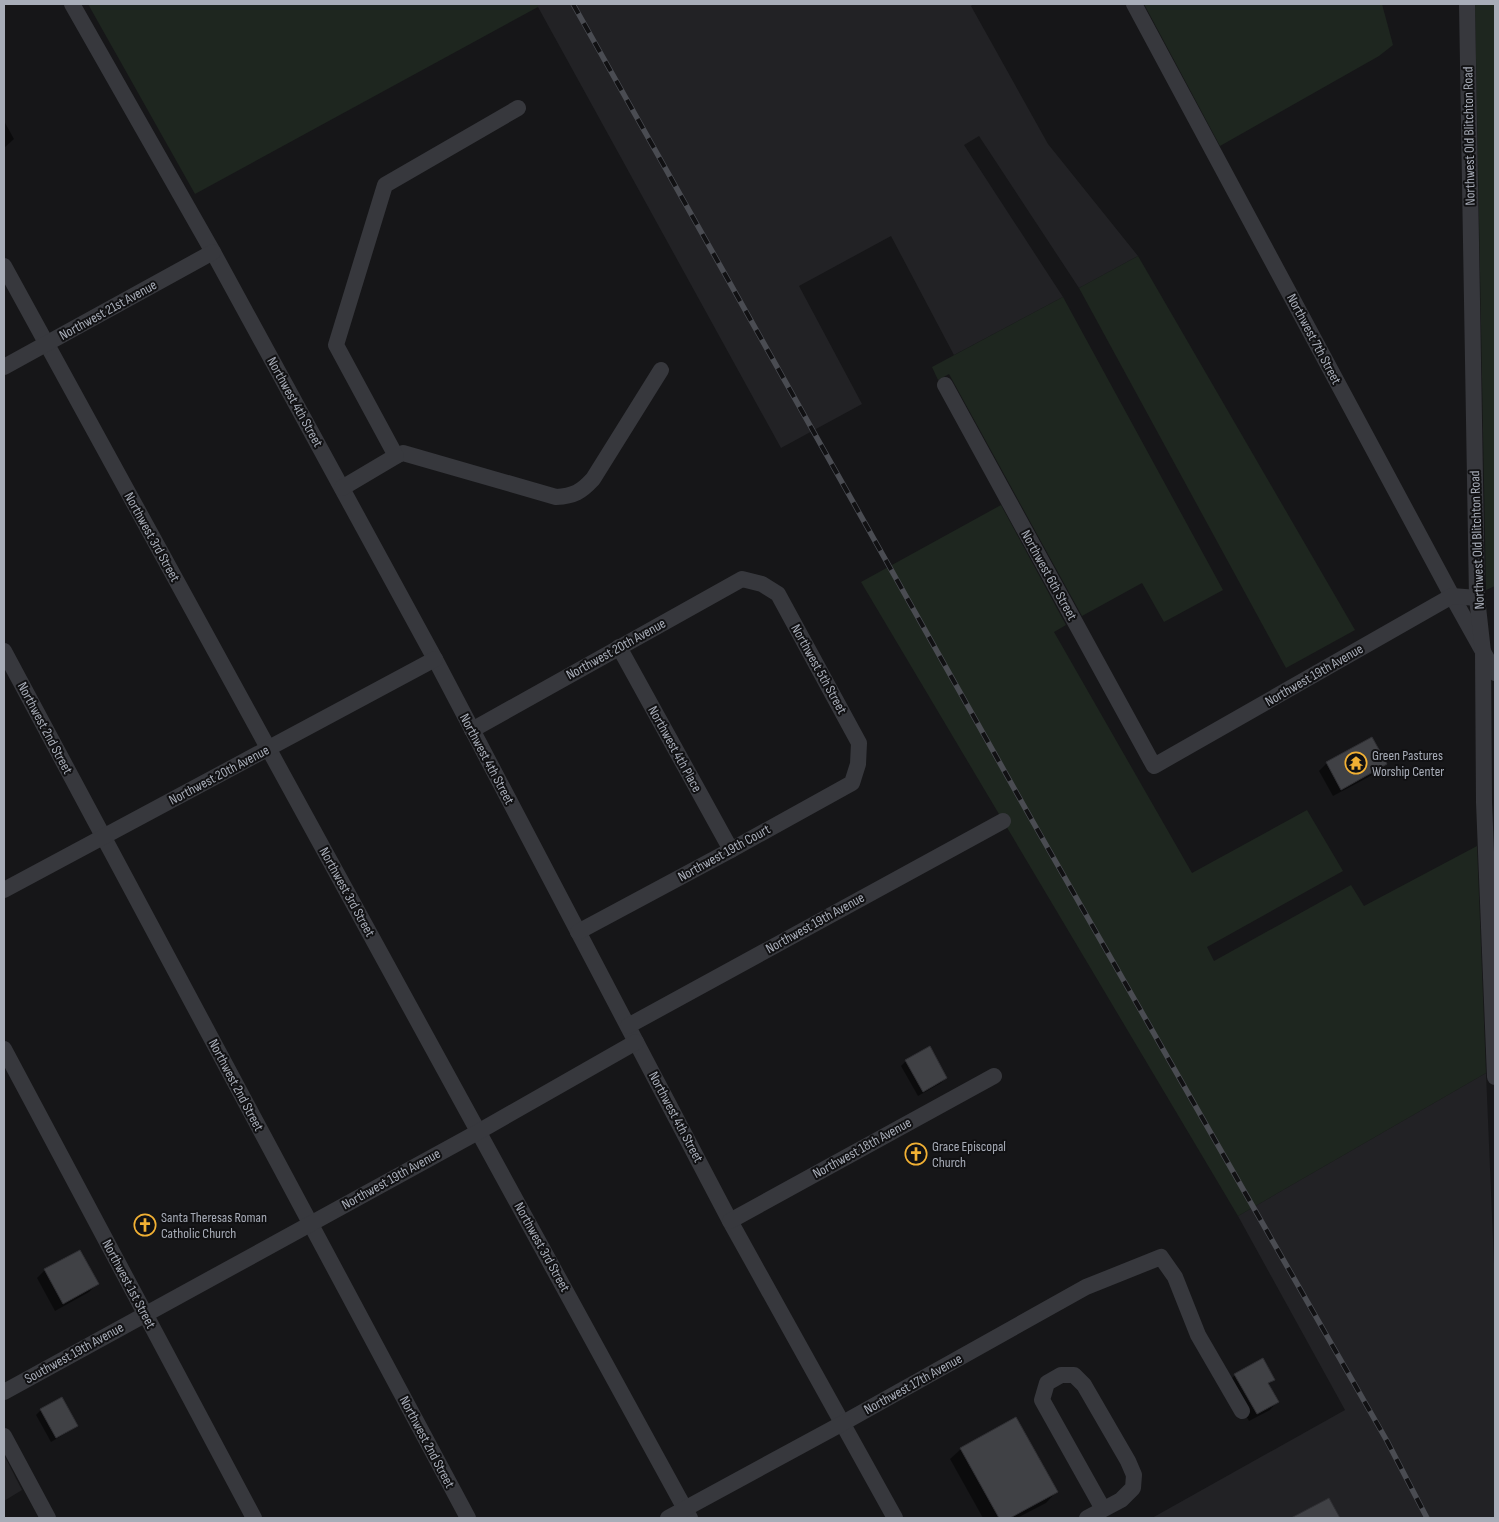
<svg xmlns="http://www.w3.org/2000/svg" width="1499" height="1522" font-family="'Sofia Sans Condensed',sans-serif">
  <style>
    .built { fill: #222225 }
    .green { fill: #1e261f }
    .shadow { fill: #0007 }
    .building { fill: #404145; stroke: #303034 }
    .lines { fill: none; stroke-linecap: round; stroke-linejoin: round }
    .minor { stroke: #37383d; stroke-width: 16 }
    .rail-casing { stroke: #4a4c52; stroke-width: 5.5 }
    .rail { stroke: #111113; stroke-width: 4; stroke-dasharray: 11; stroke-linecap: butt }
    .labels { text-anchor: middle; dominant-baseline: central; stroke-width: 4; stroke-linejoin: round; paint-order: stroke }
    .street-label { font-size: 14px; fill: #a8adb8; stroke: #111113 }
    .poi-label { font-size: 14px; fill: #a8adb8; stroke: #111113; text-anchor: start }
  </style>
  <rect width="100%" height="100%" fill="#161618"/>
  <g class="built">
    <path d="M538,4H973L971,6L1048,144L1138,256L1079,288L979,136L964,145L1063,297L954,355L891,236L799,286L862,404L781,448L538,7Z"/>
    <path d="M1486,1073L1495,1287V1518H1152L1345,1410L1238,1216Z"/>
    <path d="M4,1455L22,1490L4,1501Z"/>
  </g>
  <g class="green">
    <path d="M88,4H538V7L195,194Z"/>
    <path d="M1144,4H1382L1393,45L1379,56L1220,146Z"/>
    <path d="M1475,4H1495V586L1486,590Z"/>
    <path d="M1138,256L1355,630L1286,668L1079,288Z"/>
    <path d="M1063,297L1223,590L1164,622L1142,583L1082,616L949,374L938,380L932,367Z"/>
    <path d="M1001,505L1066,625L1054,632L1192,873L1307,810L1343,871L1207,947L1214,961L1351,885L1364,906L1477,846L1486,1073L1238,1216L861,582Z"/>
  </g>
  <g class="shadow">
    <path d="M4,121L14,139L4,148Z"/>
    <path d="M1371,738L1385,764L1378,772L1333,796L1319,771L1327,763Z"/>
    <path d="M906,1061L946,1078L941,1083L918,1096L901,1066Z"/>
    <path d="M79,1251L97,1284L89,1292L55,1311L37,1278L45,1270Z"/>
    <path d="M1235,1375L1273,1379L1268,1385L1277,1402L1270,1410L1249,1421L1228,1383Z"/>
    <path d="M41,1410L76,1426L71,1430L51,1442L36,1415Z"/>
    <path d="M961,1449L1056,1492L1046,1503L1017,1518H983L950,1459Z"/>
  </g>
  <g class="building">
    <path d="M1372,737L1387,764L1341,790L1326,762Z"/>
    <path d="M930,1046L947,1078L923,1092L905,1060Z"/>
    <path d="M80,1250L99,1284L63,1304L44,1269Z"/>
    <path d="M1263,1358L1275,1380L1268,1383L1279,1402L1257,1414L1234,1374Z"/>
    <path d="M62,1397L78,1426L56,1438L40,1409Z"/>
    <path d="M1016,1417L1058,1492L1010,1518H999L960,1448Z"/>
    <path d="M1329,1498L1340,1518H1291Z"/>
  </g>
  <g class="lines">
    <g class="minor">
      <path d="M72,4L213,252L435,659L730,1221L895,1518"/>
      <path d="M1134,4L1452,596L1495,673"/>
      <path d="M1467,4L1477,598L1483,652L1484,802L1495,1077"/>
      <path d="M4,266L690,1518"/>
      <path d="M4,367L213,252"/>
      <path d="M945,385L1154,766L1452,596L1477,598"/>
      <path d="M396,456L403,453L556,497C574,496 581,492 593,479L661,370"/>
      <path d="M342,488L396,456L336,345L385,185L518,108"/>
      <path d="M619,647L731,850"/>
      <path d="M4,651L468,1518"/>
      <path d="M472,730L742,579L762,584L778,594L859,743L858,764L852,783L731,850L578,932"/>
      <path d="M4,890L435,659"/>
      <path d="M628,1026L1003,821"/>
      <path d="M4,1049L254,1518"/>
      <path d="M730,1221L994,1076"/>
      <path d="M4,1392L478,1132L636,1042"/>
      <path d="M4,1436L48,1518"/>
      <path d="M668,1518L843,1423L1086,1287L1161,1257L1175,1277L1198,1335L1242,1411"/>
      <path d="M1087,1518L1121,1500L1133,1488L1134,1475L1128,1461L1084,1385L1074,1375H1061L1047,1383L1042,1400L1103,1509"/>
    </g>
    <g class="rail-casing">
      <path id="rail" d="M573,4L1033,822L1387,1441L1427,1518"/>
    </g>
    <use href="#rail" class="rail"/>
  </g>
  <defs>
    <g id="temple-ring" transform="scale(1.125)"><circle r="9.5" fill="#111113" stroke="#f2b134" stroke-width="1.5"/><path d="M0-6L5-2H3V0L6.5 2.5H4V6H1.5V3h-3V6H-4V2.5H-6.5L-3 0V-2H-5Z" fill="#f2b134"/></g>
    <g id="church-ring" transform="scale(1.125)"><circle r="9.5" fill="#111113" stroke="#f2b134" stroke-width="1.5"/><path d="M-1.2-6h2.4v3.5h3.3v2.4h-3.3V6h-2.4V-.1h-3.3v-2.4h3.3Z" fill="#f2b134"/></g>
  </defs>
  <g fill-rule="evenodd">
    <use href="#temple-ring" x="1356" y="763"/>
    <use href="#church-ring" x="916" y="1154"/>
    <use href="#church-ring" x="145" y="1225"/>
  </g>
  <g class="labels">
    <g class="street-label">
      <text transform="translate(1469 136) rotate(-91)">Northwest Old Blitchton Road</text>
      <text transform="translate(108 310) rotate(-29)">Northwest 21st Avenue</text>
      <text transform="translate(1314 339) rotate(62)">Northwest 7th Street</text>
      <text transform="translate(295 402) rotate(61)">Northwest 4th Street</text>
      <text transform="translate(152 537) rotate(61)">Northwest 3rd Street</text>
      <text transform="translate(1477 540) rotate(-92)">Northwest Old Blitchton Road</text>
      <text transform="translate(1049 575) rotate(61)">Northwest 6th Street</text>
      <text transform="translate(616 649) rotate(-29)">Northwest 20th Avenue</text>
      <text transform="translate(819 669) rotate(61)">Northwest 5th Street</text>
      <text transform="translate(1314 675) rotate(-30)">Northwest 19th Avenue</text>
      <text transform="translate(45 728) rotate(62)">Northwest 2nd Street</text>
      <text transform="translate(675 749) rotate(61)">Northwest 4th Place</text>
      <text transform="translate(487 759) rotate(62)">Northwest 4th Street</text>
      <text transform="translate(219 775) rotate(-28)">Northwest 20th Avenue</text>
      <text transform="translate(724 853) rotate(-29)">Northwest 19th Court</text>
      <text transform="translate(347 892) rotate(61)">Northwest 3rd Street</text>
      <text transform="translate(815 923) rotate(-29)">Northwest 19th Avenue</text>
      <text transform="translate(236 1085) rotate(62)">Northwest 2nd Street</text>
      <text transform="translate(676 1117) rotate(62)">Northwest 4th Street</text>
      <text transform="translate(862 1148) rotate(-29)">Northwest 18th Avenue</text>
      <text transform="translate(391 1179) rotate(-29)">Northwest 19th Avenue</text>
      <text transform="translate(542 1247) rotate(61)">Northwest 3rd Street</text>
      <text transform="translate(129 1284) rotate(62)">Northwest 1st Street</text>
      <text transform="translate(74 1353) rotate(-29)">Southwest 19th Avenue</text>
      <text transform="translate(913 1384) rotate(-29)">Northwest 17th Avenue</text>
      <text transform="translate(427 1442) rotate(62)">Northwest 2nd Street</text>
    </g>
    <g class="poi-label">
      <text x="1372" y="755">Green Pastures<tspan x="1372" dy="16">Worship Center</tspan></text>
      <text x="932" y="1146">Grace Episcopal<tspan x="932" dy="16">Church</tspan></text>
      <text x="161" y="1217">Santa Theresas Roman<tspan x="161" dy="16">Catholic Church</tspan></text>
    </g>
  </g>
  <rect width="1499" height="1522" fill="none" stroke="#a8adb8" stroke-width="10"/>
</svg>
